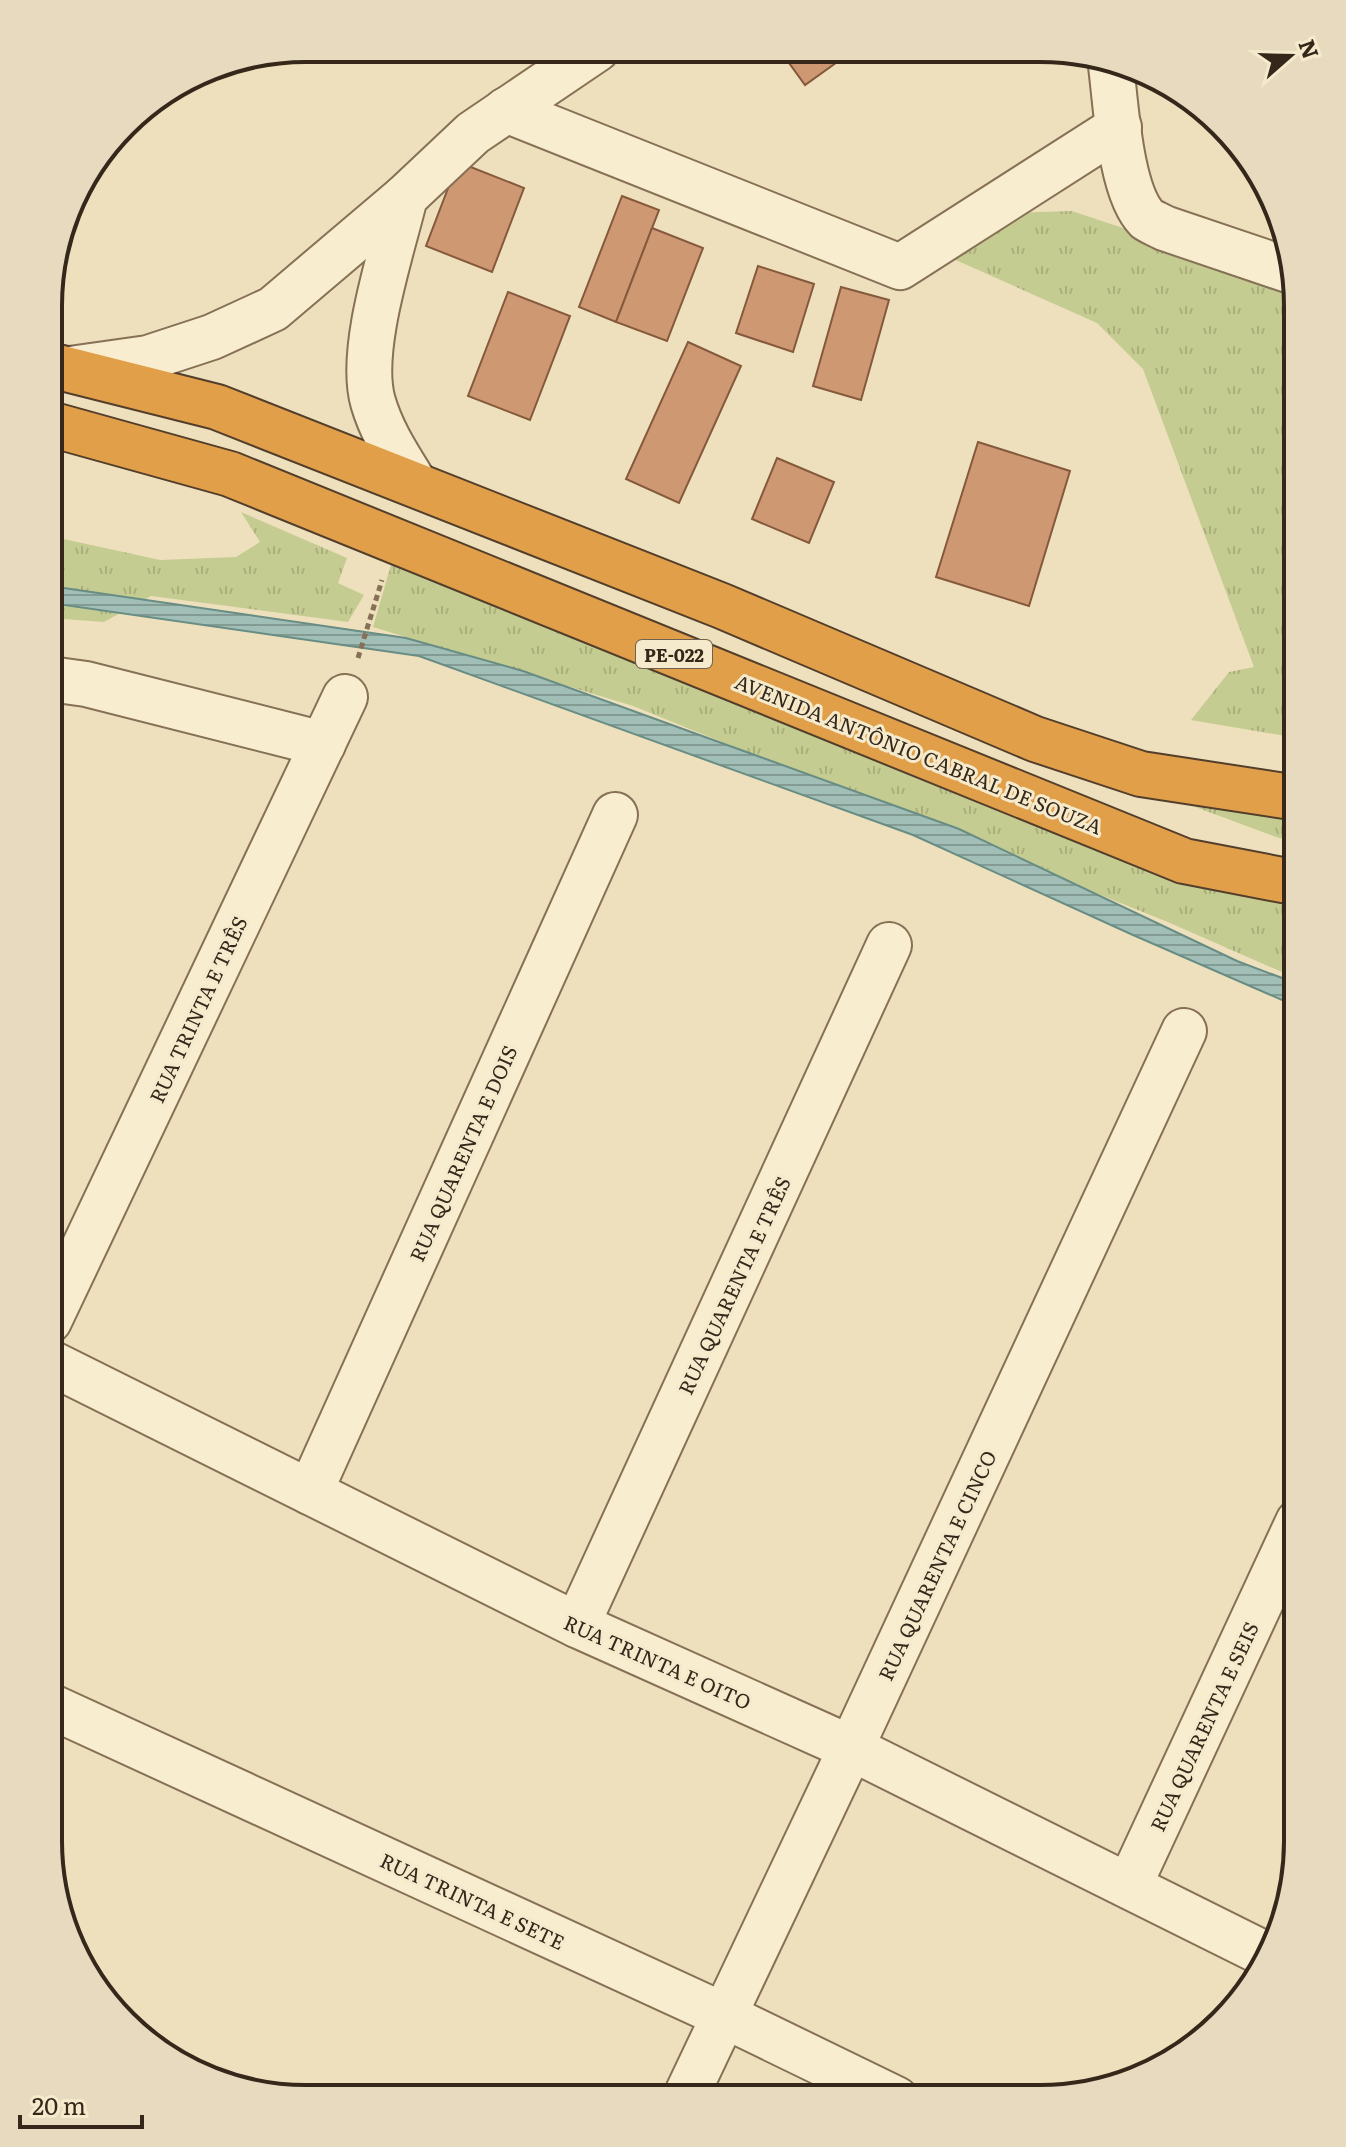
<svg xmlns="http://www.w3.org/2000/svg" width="1346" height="2147" font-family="Literata,serif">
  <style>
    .grass { fill: url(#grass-tufts) }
    .water { fill: url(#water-rules); stroke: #688d84; stroke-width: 2 }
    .building { fill: #cd9872; stroke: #85593c; stroke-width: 2 }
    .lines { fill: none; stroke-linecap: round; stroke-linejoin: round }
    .minor-casing { stroke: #867056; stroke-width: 48 }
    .highway-casing { stroke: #533e2b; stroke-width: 48 }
    .path { stroke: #867056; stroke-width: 5; stroke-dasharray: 6 4; stroke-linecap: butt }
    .minor { stroke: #f9edd0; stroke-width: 44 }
    .highway { stroke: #e19f4a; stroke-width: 44 }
    .labels { text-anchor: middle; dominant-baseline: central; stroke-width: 6; stroke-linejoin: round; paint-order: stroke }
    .shield { fill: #f6eacc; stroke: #6f6250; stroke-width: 2 }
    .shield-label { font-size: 18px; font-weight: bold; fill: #35281b }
    .street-label { font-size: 20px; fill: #35281b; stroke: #f6eacc }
    .rim { fill: none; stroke: #35281b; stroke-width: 4 }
  </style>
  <defs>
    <pattern id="grass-tufts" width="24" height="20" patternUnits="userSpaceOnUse" patternTransform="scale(2)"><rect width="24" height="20" fill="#c5cc91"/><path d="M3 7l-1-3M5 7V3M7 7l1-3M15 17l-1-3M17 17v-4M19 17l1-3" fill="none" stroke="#aaaf7c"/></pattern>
    <pattern id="water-rules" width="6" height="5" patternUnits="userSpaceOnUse" patternTransform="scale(2)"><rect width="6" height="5" fill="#a1bfb6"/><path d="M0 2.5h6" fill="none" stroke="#849b93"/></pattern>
  </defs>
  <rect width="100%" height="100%" fill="#eee0bd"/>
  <g class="grass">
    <path d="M1072,211L1294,285L1298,306V738L1191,720L1229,672L1254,667L1143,369L1097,323L940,253L1010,213Z"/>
    <path d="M241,512L347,558L338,583L364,595L348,622L151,596L104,622L50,618V536L160,560L236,557L260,542Z"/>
    <path d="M393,558L1298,891V979L1170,923L633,706L373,627Z"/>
    <path d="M1171,798L1298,803V842L1279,838Z"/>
  </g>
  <path class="water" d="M50,586L406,638L523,671L959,829L1237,961L1298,984V1007L1133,935L913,835L419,656L50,603Z"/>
  <g class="building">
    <path d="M779,49L854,50L805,85Z"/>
    <path d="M458,162L524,188L492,272L426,246Z"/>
    <path d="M622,196L659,210L616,322L579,307Z"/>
    <path d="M652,228L703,248L667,341L616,322Z"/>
    <path d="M758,266L814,284L793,352L736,333Z"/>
    <path d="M841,287L889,300L861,400L813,386Z"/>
    <path d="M508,292L570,316L530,420L468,396Z"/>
    <path d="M688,342L741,366L679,503L626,479Z"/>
    <path d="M978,442L1070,471L1029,606L936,577Z"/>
    <path d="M777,458L834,482L809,543L752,519Z"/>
  </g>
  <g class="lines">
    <g class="minor-casing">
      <g id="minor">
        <path d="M1111,66C1116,104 1120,192 1147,219C1151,222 1159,225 1164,228L1291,271"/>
        <path d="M506,110L900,267L1119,127"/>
        <path d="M405,197C392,251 358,350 373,402C382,433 399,458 415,484"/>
        <path d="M70,369L148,358L212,337L273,309L405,197L473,133L597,49"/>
        <path d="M50,679L86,684L323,744"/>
        <path d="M49,1321L345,697"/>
        <path d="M49,1362L577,1625L851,1748L1269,1956"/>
        <path d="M310,1492L615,815"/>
        <path d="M577,1625L889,945"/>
        <path d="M48,1705L723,2015L896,2099"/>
        <path d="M1129,1886L1298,1522"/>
        <path d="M685,2098L851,1748L1184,1031"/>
      </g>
    </g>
    <g class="highway-casing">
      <g id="highway">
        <path d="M50,365L217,407L722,606L1035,739L1141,774L1298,798"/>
        <path d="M50,424L230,474L1184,861L1298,883"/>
      </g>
    </g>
    <path class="path" d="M358,658L382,580"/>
    <use href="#minor" class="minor"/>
    <use href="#highway" class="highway"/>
  </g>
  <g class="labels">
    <rect class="shield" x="636" y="640" width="76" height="28" rx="6"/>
    <g class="shield-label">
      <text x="674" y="654">PE-022</text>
    </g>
    <g class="street-label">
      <text transform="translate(919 753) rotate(22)">AVENIDA ANTÔNIO CABRAL DE SOUZA</text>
      <text transform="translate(197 1009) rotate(-65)">RUA TRINTA E TRÊS</text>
      <text transform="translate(462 1153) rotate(-66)">RUA QUARENTA E DOIS</text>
      <text transform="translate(733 1285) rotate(-65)">RUA QUARENTA E TRÊS</text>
      <text transform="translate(936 1565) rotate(-65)">RUA QUARENTA E CINCO</text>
      <text transform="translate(658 1661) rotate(24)">RUA TRINTA E OITO</text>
      <text transform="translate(1203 1726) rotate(-65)">RUA QUARENTA E SEIS</text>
      <text transform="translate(473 1900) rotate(25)">RUA TRINTA E SETE</text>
    </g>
  </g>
  <path d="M0 0H1346V2147H0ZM306 62H1040A244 244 0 0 1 1284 306V1841A244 244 0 0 1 1040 2085H306A244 244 0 0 1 62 1841V306A244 244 0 0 1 306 62Z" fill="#e7dabe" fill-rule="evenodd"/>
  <path class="rim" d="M306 62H1040A244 244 0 0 1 1284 306V1841A244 244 0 0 1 1040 2085H306A244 244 0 0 1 62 1841V306A244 244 0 0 1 306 62Z"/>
  <g transform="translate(1290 56) rotate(70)" stroke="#f6eacc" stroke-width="6" paint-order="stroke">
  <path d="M0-6L14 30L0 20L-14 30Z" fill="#35281b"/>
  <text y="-12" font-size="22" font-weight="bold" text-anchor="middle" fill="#35281b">N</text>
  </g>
  <path d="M20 2115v12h122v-12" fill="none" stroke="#35281b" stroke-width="4"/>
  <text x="32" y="2115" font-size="24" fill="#35281b" stroke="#f6eacc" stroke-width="6" paint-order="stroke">20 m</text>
</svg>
